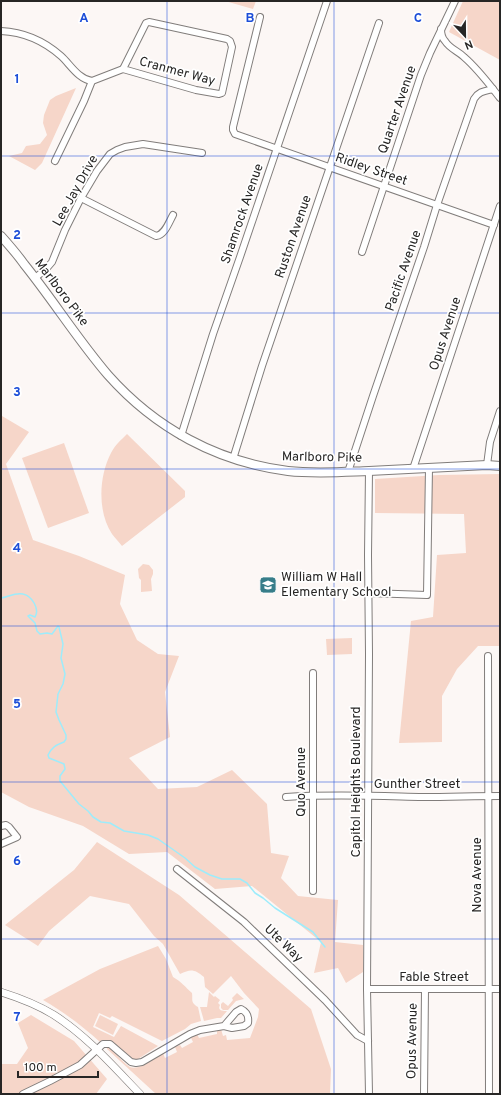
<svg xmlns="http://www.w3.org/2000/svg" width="501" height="1095" font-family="Overpass,sans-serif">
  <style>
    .green { fill: #f6d6c9 }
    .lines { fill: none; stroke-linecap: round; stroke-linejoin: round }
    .stream { stroke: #9decfb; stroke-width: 1.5 }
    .minor-casing { stroke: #817d7b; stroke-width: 8 }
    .tertiary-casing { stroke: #817d7b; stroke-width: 8 }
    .secondary-casing { stroke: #817d7b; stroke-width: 10 }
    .minor { stroke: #fff; stroke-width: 6 }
    .tertiary { stroke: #fff; stroke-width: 7 }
    .secondary { stroke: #fff; stroke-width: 8 }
    .grid { fill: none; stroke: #1d4ed8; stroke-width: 1; stroke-opacity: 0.55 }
    .labels { text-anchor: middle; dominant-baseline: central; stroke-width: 3.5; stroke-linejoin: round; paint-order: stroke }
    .street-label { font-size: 13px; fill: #272625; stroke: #fff }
    .poi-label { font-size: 13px; fill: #272625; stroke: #fff; text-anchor: start }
    .grid-label { font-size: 13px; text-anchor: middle; font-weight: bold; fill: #1d4ed8; stroke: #fff; stroke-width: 3.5; stroke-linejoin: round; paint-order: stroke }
  </style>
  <rect width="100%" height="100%" fill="#fcf7f5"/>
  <g class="green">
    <path d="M225,1H256L253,9Z"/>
    <path d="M463,1H500V60L449,32Z"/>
    <path d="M76,88L42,163L35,170L9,156L22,153L26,146L40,144L47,135L43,123L44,115L50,100L56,96Z"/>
    <path d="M1,413L2,416L29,432L6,464L33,540L79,556L125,575L120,604L137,640L158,654L179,656L165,692L170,737L129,758L158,789L197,787L232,770L267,804L271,853L289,856L281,878L298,896L338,900L335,942L363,945V972L346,983L338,968L314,973L321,942L252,886L215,889L167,852L129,854L83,826L29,807L1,792Z"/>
    <path d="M127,434L185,491V497L122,546C119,542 115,538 112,534C97,511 99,476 111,453C115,445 121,440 127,434Z"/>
    <path d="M64,443L89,513L48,528L22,458Z"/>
    <path d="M500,474V646H478L457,669L442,696V742L399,743L411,621L433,617L437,555L466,553L464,514L375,513V479L439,475Z"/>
    <path d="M143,564L149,565L153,570V574L151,579L152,591L141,592V580L139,578L138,569Z"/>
    <path d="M352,638V654L327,655L326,639Z"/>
    <path d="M97,842L179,895L311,1009L331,1069L330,1094H156L107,1049V1047L111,1049C115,1053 126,1065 130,1067C139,1071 155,1058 163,1053L165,1058L177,1052L175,1047L180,1045L182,1048L193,1042L191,1038L197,1034L199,1038L217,1034V1030L221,1029L223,1036L226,1035L227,1040L250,1038L258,1017L259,1009L244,993L231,976L213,994L205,987L204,977C194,969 191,969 180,974L163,944L154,936L129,904L90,896L49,931L38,946L5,925L74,870Z"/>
    <path d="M158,946L166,959L173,977C182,982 185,987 192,993C193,1000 190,1002 198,1007L201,1021L191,1024L185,1029L162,1041L112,1016L110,1018L99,1013L93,1027L114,1037L121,1026L158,1046L138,1059H133L112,1041L102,1040L100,1042C82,1026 64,1012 43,1000L100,969Z"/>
    <path d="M209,992L214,997L215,996L220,1000L218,1003L220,1005C217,1011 223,1011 227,1011L221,1018H217L204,1021L200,1007H207Z"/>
    <path d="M237,993L244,999L236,1001L228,1010H223L221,1008V1004L223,1002L228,1006L233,1000L232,998Z"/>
    <path d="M31,1015L74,1041L107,1079L96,1094H1V1064H17L28,1048L18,1023Z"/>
    <path d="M100,1015L118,1024L113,1035L95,1026Z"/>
  </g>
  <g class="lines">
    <path class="stream" d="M1,598C8,597 16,592 23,594C32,596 40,609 35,617L30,615L28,616L35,623L37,631L40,634L47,633L52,634L58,626L59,627L63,644L61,658L65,674L63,684L58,694L56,712L59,720L66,735V739L64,742C56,745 52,747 48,755L49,758L64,764L65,769L60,776V781L79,804L88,811L93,817L101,822L110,823L124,831L148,835L158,839L185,858L195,867L210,875L222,879H240L247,883L255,893L263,898L275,908L313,932L325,947"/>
    <g class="minor-casing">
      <g id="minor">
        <path d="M260,17L233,127V130L235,134L494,225"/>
        <path d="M149,22L227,39L230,41L232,47L222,93L219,94L196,90L123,69L146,23Z"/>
        <path d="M441,29C441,34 442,38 445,41C450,49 458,51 464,57C478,69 489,84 500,98"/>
        <path d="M1,31C23,32 44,41 61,56C70,64 78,79 92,81"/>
        <path d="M55,161L84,101L92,81L123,69"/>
        <path d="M81,198L156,236C165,235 169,222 173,215"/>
        <path d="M362,252L421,75L430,53L455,1"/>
        <path d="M35,278L46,269L52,262L65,230L81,198L97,171L110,154L117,150L125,147L143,144L202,153"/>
        <path d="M181,436L213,334L240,257L327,1"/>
        <path d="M233,459L262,366L379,23"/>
        <path d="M487,465L490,442L500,411"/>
        <path d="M413,469L500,206"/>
        <path d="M348,472L373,396L424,247L437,205L474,99C479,91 485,91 493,89"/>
        <path d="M368,593L427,595L429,468"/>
        <path d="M488,656L489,1094"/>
        <path d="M286,797C332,794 378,796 423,797C449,797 475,796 500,796"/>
        <path d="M1,826L6,825L9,827L17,837L1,844"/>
        <path d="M177,869L244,922L325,1000L357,1035L368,1041"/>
        <path d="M313,891V673"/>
        <path d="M367,989H500"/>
        <path d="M23,1094L50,1081L80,1065L103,1044H110L131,1062L136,1063L142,1062L190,1034L200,1030L224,1026L232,1028L244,1026L248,1023C249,1016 247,1012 241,1009L236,1012L224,1026"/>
        <path d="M369,1094L367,989L369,654L368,555L369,471"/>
        <path d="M424,1094L425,989"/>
      </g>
    </g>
    <g class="tertiary-casing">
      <path id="tertiary" d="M1,992C20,998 38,1005 54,1015C87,1036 113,1066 140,1094"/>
    </g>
    <g class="secondary-casing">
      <path id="secondary" d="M1,236C9,245 17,254 24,264C53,300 78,340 108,375C155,428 217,462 288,471C315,474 342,472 369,471C409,469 448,467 487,465L500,466"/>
    </g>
    <use href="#minor" class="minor"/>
    <use href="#tertiary" class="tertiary"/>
    <use href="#secondary" class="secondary"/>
  </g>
  <path class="grid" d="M167,1V1094M334,1V1094M1,156H500M1,313H500M1,469H500M1,626H500M1,782H500M1,939H500"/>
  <defs>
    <g id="school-square" transform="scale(0.9)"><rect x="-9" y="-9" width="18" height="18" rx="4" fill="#377d89" stroke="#fff"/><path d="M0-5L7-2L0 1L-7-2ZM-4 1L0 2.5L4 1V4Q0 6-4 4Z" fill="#fff"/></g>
  </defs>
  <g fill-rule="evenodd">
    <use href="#school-square" x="268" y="585"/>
  </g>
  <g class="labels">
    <g class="street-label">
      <text transform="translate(177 72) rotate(15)">Cranmer Way</text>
      <text transform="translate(398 110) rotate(-71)">Quarter Avenue</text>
      <text transform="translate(371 170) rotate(19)">Ridley Street</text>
      <text transform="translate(76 191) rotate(-61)">Lee Jay Drive</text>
      <text transform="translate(243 214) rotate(-71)">Shamrock Avenue</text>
      <text transform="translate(294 237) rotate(-71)">Ruston Avenue</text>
      <text transform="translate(404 271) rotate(-71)">Pacific Avenue</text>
      <text transform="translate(61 293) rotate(53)">Marlboro Pike</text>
      <text transform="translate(446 334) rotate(-72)">Opus Avenue</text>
      <text transform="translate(322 458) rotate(1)">Marlboro Pike</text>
      <text transform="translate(302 782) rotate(-90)">Quo Avenue</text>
      <text transform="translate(357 782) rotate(-90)">Capitol Heights Boulevard</text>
      <text x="417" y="785">Gunther Street</text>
      <text transform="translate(478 875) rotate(-90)">Nova Avenue</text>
      <text transform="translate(283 944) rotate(44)">Ute Way</text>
      <text x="434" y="978">Fable Street</text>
      <text transform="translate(413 1041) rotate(-89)">Opus Avenue</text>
    </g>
    <g class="poi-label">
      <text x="281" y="578">William W Hall<tspan x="281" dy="15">Elementary School</tspan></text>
    </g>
  </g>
  <g class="grid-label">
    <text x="84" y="22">A</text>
    <text x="250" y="22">B</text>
    <text x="418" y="22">C</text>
    <text x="17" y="83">1</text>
    <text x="17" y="239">2</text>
    <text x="17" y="396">3</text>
    <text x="17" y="552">4</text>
    <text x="17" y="708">5</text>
    <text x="17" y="865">6</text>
    <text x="17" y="1021">7</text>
  </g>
  <rect width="501" height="1095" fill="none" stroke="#272625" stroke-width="4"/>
  <g transform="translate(465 36) rotate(158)" stroke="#ffffff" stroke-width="3" paint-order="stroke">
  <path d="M0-3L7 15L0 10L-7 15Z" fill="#272625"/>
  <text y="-6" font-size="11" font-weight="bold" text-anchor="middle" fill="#272625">N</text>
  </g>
  <path d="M18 1071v6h80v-6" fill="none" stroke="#272625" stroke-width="2"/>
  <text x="24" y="1071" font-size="12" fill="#272625" stroke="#ffffff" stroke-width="3" paint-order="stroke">100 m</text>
</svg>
